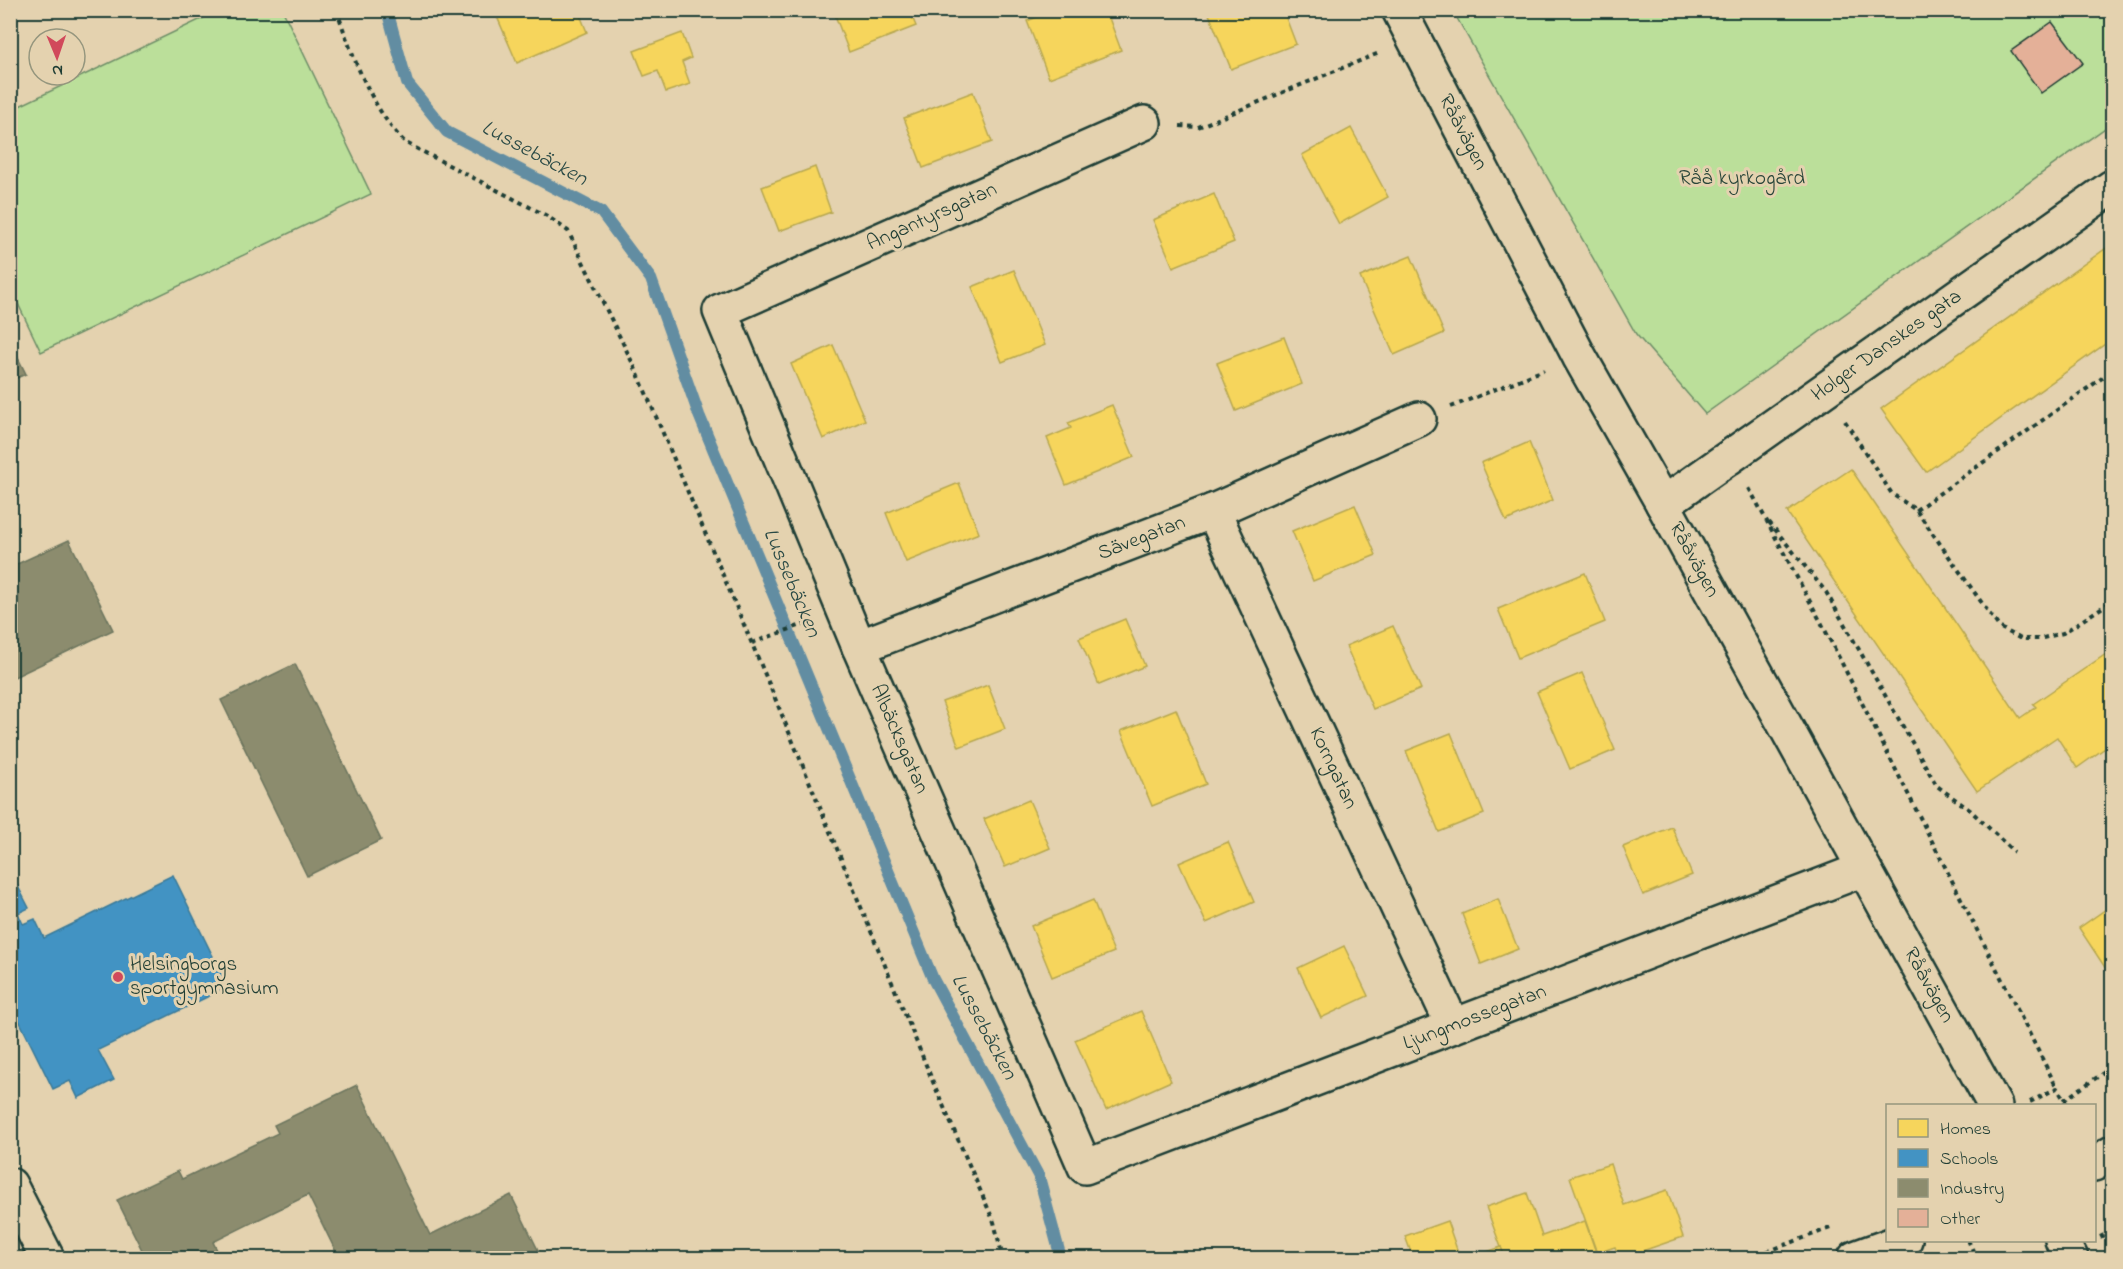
<svg xmlns="http://www.w3.org/2000/svg" width="2123" height="1269" font-family="'Indie Flower',sans-serif">
  <style>
    .green { fill: #bbdf9a; stroke: #6d8e67; stroke-width: 1.5 }
    .homes { fill: #f6d55c; stroke: #b6a750; stroke-width: 1.5 }
    .schools { fill: #4393c3; stroke: #387998; stroke-width: 1.5 }
    .industry { fill: #8c8c6e; stroke: #6b745d; stroke-width: 1.5 }
    .lines { fill: none; stroke-linecap: round; stroke-linejoin: round }
    .stream { stroke: #628da2; stroke-width: 12 }
    .building { fill: #e4b098; stroke: #1f3d34; stroke-width: 1.5 }
    .minor-casing { stroke: #1f3d34; stroke-width: 38 }
    .tertiary-casing { stroke: #1f3d34; stroke-width: 38 }
    .path { stroke: #1f3d34; stroke-width: 4; stroke-dasharray: 4.5 4.5; stroke-linecap: butt }
    .minor { stroke: #e4d2af; stroke-width: 33 }
    .tertiary { stroke: #e4d2af; stroke-width: 33 }
    .poi-dot { fill: #d1495b; stroke: #e4d2af; stroke-width: 2 }
    .labels { text-anchor: middle; dominant-baseline: central; stroke-width: 6; stroke-linejoin: round; paint-order: stroke }
    .street-label { font-size: 21px; fill: #1f3d34; stroke: #e4d2af }
    .park-label { font-size: 21px; fill: #274539; stroke: #e4d2af }
    .poi-label { font-size: 21px; fill: #1f3d34; stroke: #e4d2af; text-anchor: start }
    .water-label { font-size: 22px; font-style: italic; fill: #2a4a46; stroke: #e4d2af }
  </style>
  <rect width="100%" height="100%" fill="#e4d2af"/>
  <filter id="ink" filterUnits="userSpaceOnUse"><feTurbulence type="fractalNoise" baseFrequency=".0167" numOctaves="2"/><feDisplacementMap in="SourceGraphic" scale="12" xChannelSelector="R" yChannelSelector="G"/><feConvolveMatrix kernelMatrix="1 2 1 2 8 2 1 2 1" color-interpolation-filters="sRGB"/></filter>
  <g filter="url(#ink)">
    <g class="green">
      <path d="M218,11H283L371,194L41,352L11,289V110Z"/>
      <path d="M1453,11H2112V123L1705,414L1636,334Z"/>
    </g>
    <g class="homes">
      <path d="M499,10H578L587,32L517,63L495,12Z"/>
      <path d="M833,10H909L916,26L849,52Z"/>
      <path d="M1054,10H1106L1121,50L1049,78L1027,21Z"/>
      <path d="M1217,10H1283L1296,44L1231,69L1209,14Z"/>
      <path d="M682,33L691,58L682,62L690,84L666,92L658,71L644,76L634,51Z"/>
      <path d="M973,92L992,142L923,168L904,118Z"/>
      <path d="M1351,128L1388,197L1339,224L1302,155Z"/>
      <path d="M815,167L831,212L779,231L762,187Z"/>
      <path d="M1214,194L1234,242L1173,267L1153,220Z"/>
      <path d="M2112,244V339L1926,472L1881,409Z"/>
      <path d="M1411,256L1444,333L1394,355L1360,277Z"/>
      <path d="M1014,270L1045,345L1002,362L972,287Z"/>
      <path d="M1284,337L1302,384L1236,411L1217,363Z"/>
      <path d="M833,345L865,420L823,439L791,364Z"/>
      <path d="M1112,405L1134,457L1066,485L1047,438L1071,428L1068,423Z"/>
      <path d="M1529,442L1553,500L1506,521L1481,463Z"/>
      <path d="M1851,469L2020,718L2036,707L2033,704L2112,650V743L2077,768L2057,737L1977,791L1787,512Z"/>
      <path d="M959,483L979,533L906,562L886,513Z"/>
      <path d="M1355,505L1376,555L1313,581L1292,531Z"/>
      <path d="M1585,573L1605,622L1518,658L1498,609Z"/>
      <path d="M1125,619L1145,666L1099,685L1079,638Z"/>
      <path d="M1393,626L1421,689L1373,709L1346,646Z"/>
      <path d="M1582,673L1615,750L1570,769L1537,692Z"/>
      <path d="M988,685L1005,729L959,747L942,702Z"/>
      <path d="M1176,709L1206,784L1152,806L1121,731Z"/>
      <path d="M1451,733L1484,814L1439,832L1406,751Z"/>
      <path d="M1029,800L1050,848L1005,867L984,819Z"/>
      <path d="M1672,827L1692,875L1643,895L1623,847Z"/>
      <path d="M1228,842L1254,902L1206,923L1179,863Z"/>
      <path d="M1498,899L1518,949L1481,964L1462,914Z"/>
      <path d="M1093,900L1114,952L1052,977L1031,926Z"/>
      <path d="M2112,905V978L2079,928Z"/>
      <path d="M1344,946L1368,996L1321,1018L1298,968Z"/>
      <path d="M1141,1011L1171,1081L1106,1110L1075,1040Z"/>
      <path d="M1610,1164L1624,1205L1667,1190L1683,1237L1622,1258H1619L1615,1247L1597,1253L1570,1177Z"/>
      <path d="M1527,1193L1542,1236L1585,1221L1598,1258H1505L1486,1207Z"/>
      <path d="M1447,1221L1460,1258H1413L1405,1236Z"/>
      <path d="M1501,1247L1505,1258H1470Z"/>
      <path d="M1362,1252L1364,1258H1343Z"/>
    </g>
    <path class="schools" d="M10,871L29,908L18,913L23,924L35,919L44,938L173,875L228,987L98,1050L114,1080L78,1098L70,1081L53,1089L10,1002Z"/>
    <g class="industry">
      <path d="M10,342L26,374L10,381Z"/>
      <path d="M69,540L113,630L10,679V556L15,565Z"/>
      <path d="M295,664L381,840L307,876L221,700Z"/>
      <path d="M357,1085L430,1235L511,1195L542,1258H339L308,1195L213,1242L221,1258H146L117,1200L178,1171L182,1179L278,1133L274,1125Z"/>
    </g>
    <g class="lines">
      <path class="stream" d="M387,10L407,83L447,132L601,212L651,279L699,415L933,979L1039,1177L1061,1258"/>
    </g>
    <path class="building" d="M2052,22L2083,63L2041,93L2011,51Z"/>
    <g class="lines">
      <g class="minor-casing">
        <g id="minor">
          <path id="s1" d="M1144,123L720,311L859,647L1085,1167L1864,869"/>
          <path id="s2" d="M1663,504L2112,187"/>
          <path id="s3" d="M1213,511L1453,1026"/>
          <path id="s4" d="M859,647L1213,511L1419,419"/>
          <path d="M10,1185L47,1258"/>
        </g>
      </g>
      <g class="tertiary-casing">
        <g id="tertiary">
          <path id="s5" d="M1399,10L1579,356L1663,504L1995,1106"/>
          <path d="M2094,1164L2112,1153"/>
          <path d="M2062,1240L2071,1258"/>
          <path d="M1855,1258L1905,1240"/>
        </g>
      </g>
      <g class="path">
        <path d="M337,10C350,52 374,114 406,143L547,216L568,231L638,374L777,703L933,1082L994,1222L1003,1258"/>
        <path d="M1180,126L1198,127L1379,53"/>
        <path d="M1451,407L1544,370"/>
        <path d="M1845,421L1892,494L1916,510L1999,627L2021,639H2039L2063,633L2112,601"/>
        <path d="M1749,488L1822,624L2057,1088"/>
        <path d="M1916,510L2112,371"/>
        <path d="M1769,522L1826,592L1937,786L1970,810L2014,852"/>
        <path d="M752,643L810,622"/>
        <path d="M2064,1100L2112,1067"/>
        <path d="M2030,1102L2057,1088L2068,1106"/>
        <path d="M2100,1237L2112,1231"/>
        <path d="M1968,1240L1974,1253L1997,1258"/>
        <path d="M1750,1258L1833,1227"/>
        <path d="M1949,1258L1974,1253"/>
      </g>
      <use href="#minor" class="minor"/>
      <use href="#tertiary" class="tertiary"/>
    </g>
  </g>
  <circle class="poi-dot" cx="118" cy="977" r="6"/>
  <g class="labels">
    <g class="street-label">
      <text stroke="none"><textPath href="#s5" startOffset="138">Rååvägen</textPath></text>
      <text transform="translate(932 217) rotate(-24)">Angantyrsgatan</text>
      <text stroke="none"><textPath href="#s2" startOffset="274">Holger Danskes gata</textPath></text>
      <text stroke="none"><textPath href="#s4" startOffset="303">Sävegatan</textPath></text>
      <text stroke="none"><textPath href="#s5" startOffset="624">Rååvägen</textPath></text>
      <text stroke="none"><textPath href="#s1" startOffset="928">Albäcksgatan</textPath></text>
      <text stroke="none"><textPath href="#s3" startOffset="284">Korngatan</textPath></text>
      <text stroke="none"><textPath href="#s5" startOffset="1110">Rååvägen</textPath></text>
      <text stroke="none"><textPath href="#s1" startOffset="1812">Ljungmossegatan</textPath></text>
    </g>
    <g class="park-label">
      <text x="1742" y="179">Råå kyrkogård</text>
    </g>
    <g class="poi-label">
      <text x="130" y="965">Helsingborgs<tspan x="130" dy="24">sportgymnasium</tspan></text>
    </g>
    <g class="water-label">
      <text transform="translate(534 154) rotate(28)">Lussebäcken</text>
      <text transform="translate(791 583) rotate(67)">Lussebäcken</text>
      <text transform="translate(983 1027) rotate(62)">Lussebäcken</text>
    </g>
  </g>
  <rect width="2123" height="1269" fill="none" stroke="#e4d2af" stroke-width="36"/>
  <rect x="18" y="18" width="2087" height="1233" fill="none" stroke="#1f3d34" stroke-width="2" filter="url(#ink)"/>
  <rect x="1886" y="1104" width="210" height="138" fill="#e4d2af" stroke="#95967e" stroke-width="1.5"/>
  <rect x="1898" y="1119" width="30" height="18" fill="#f6d55c" stroke="#95967e" stroke-width="1.5"/>
  <text x="1940" y="1134" font-size="18" fill="#1f3d34">Homes</text>
  <rect x="1898" y="1149" width="30" height="18" fill="#4393c3" stroke="#95967e" stroke-width="1.5"/>
  <text x="1940" y="1164" font-size="18" fill="#1f3d34">Schools</text>
  <rect x="1898" y="1179" width="30" height="18" fill="#8c8c6e" stroke="#95967e" stroke-width="1.5"/>
  <text x="1940" y="1194" font-size="18" fill="#1f3d34">Industry</text>
  <rect x="1898" y="1209" width="30" height="18" fill="#e4b098" stroke="#95967e" stroke-width="1.5"/>
  <text x="1940" y="1224" font-size="18" fill="#1f3d34">Other</text>
  <g transform="translate(57 57) rotate(178)"><circle r="28" fill="#e4d2af" stroke="#95967e" stroke-width="1.5"/>
  <path d="M0-4.5L10 22L0 15L-10 22Z" fill="#d1495b"/>
  <text y="-9" font-size="16" font-weight="bold" text-anchor="middle" fill="#1f3d34">N</text>
  </g>
</svg>
